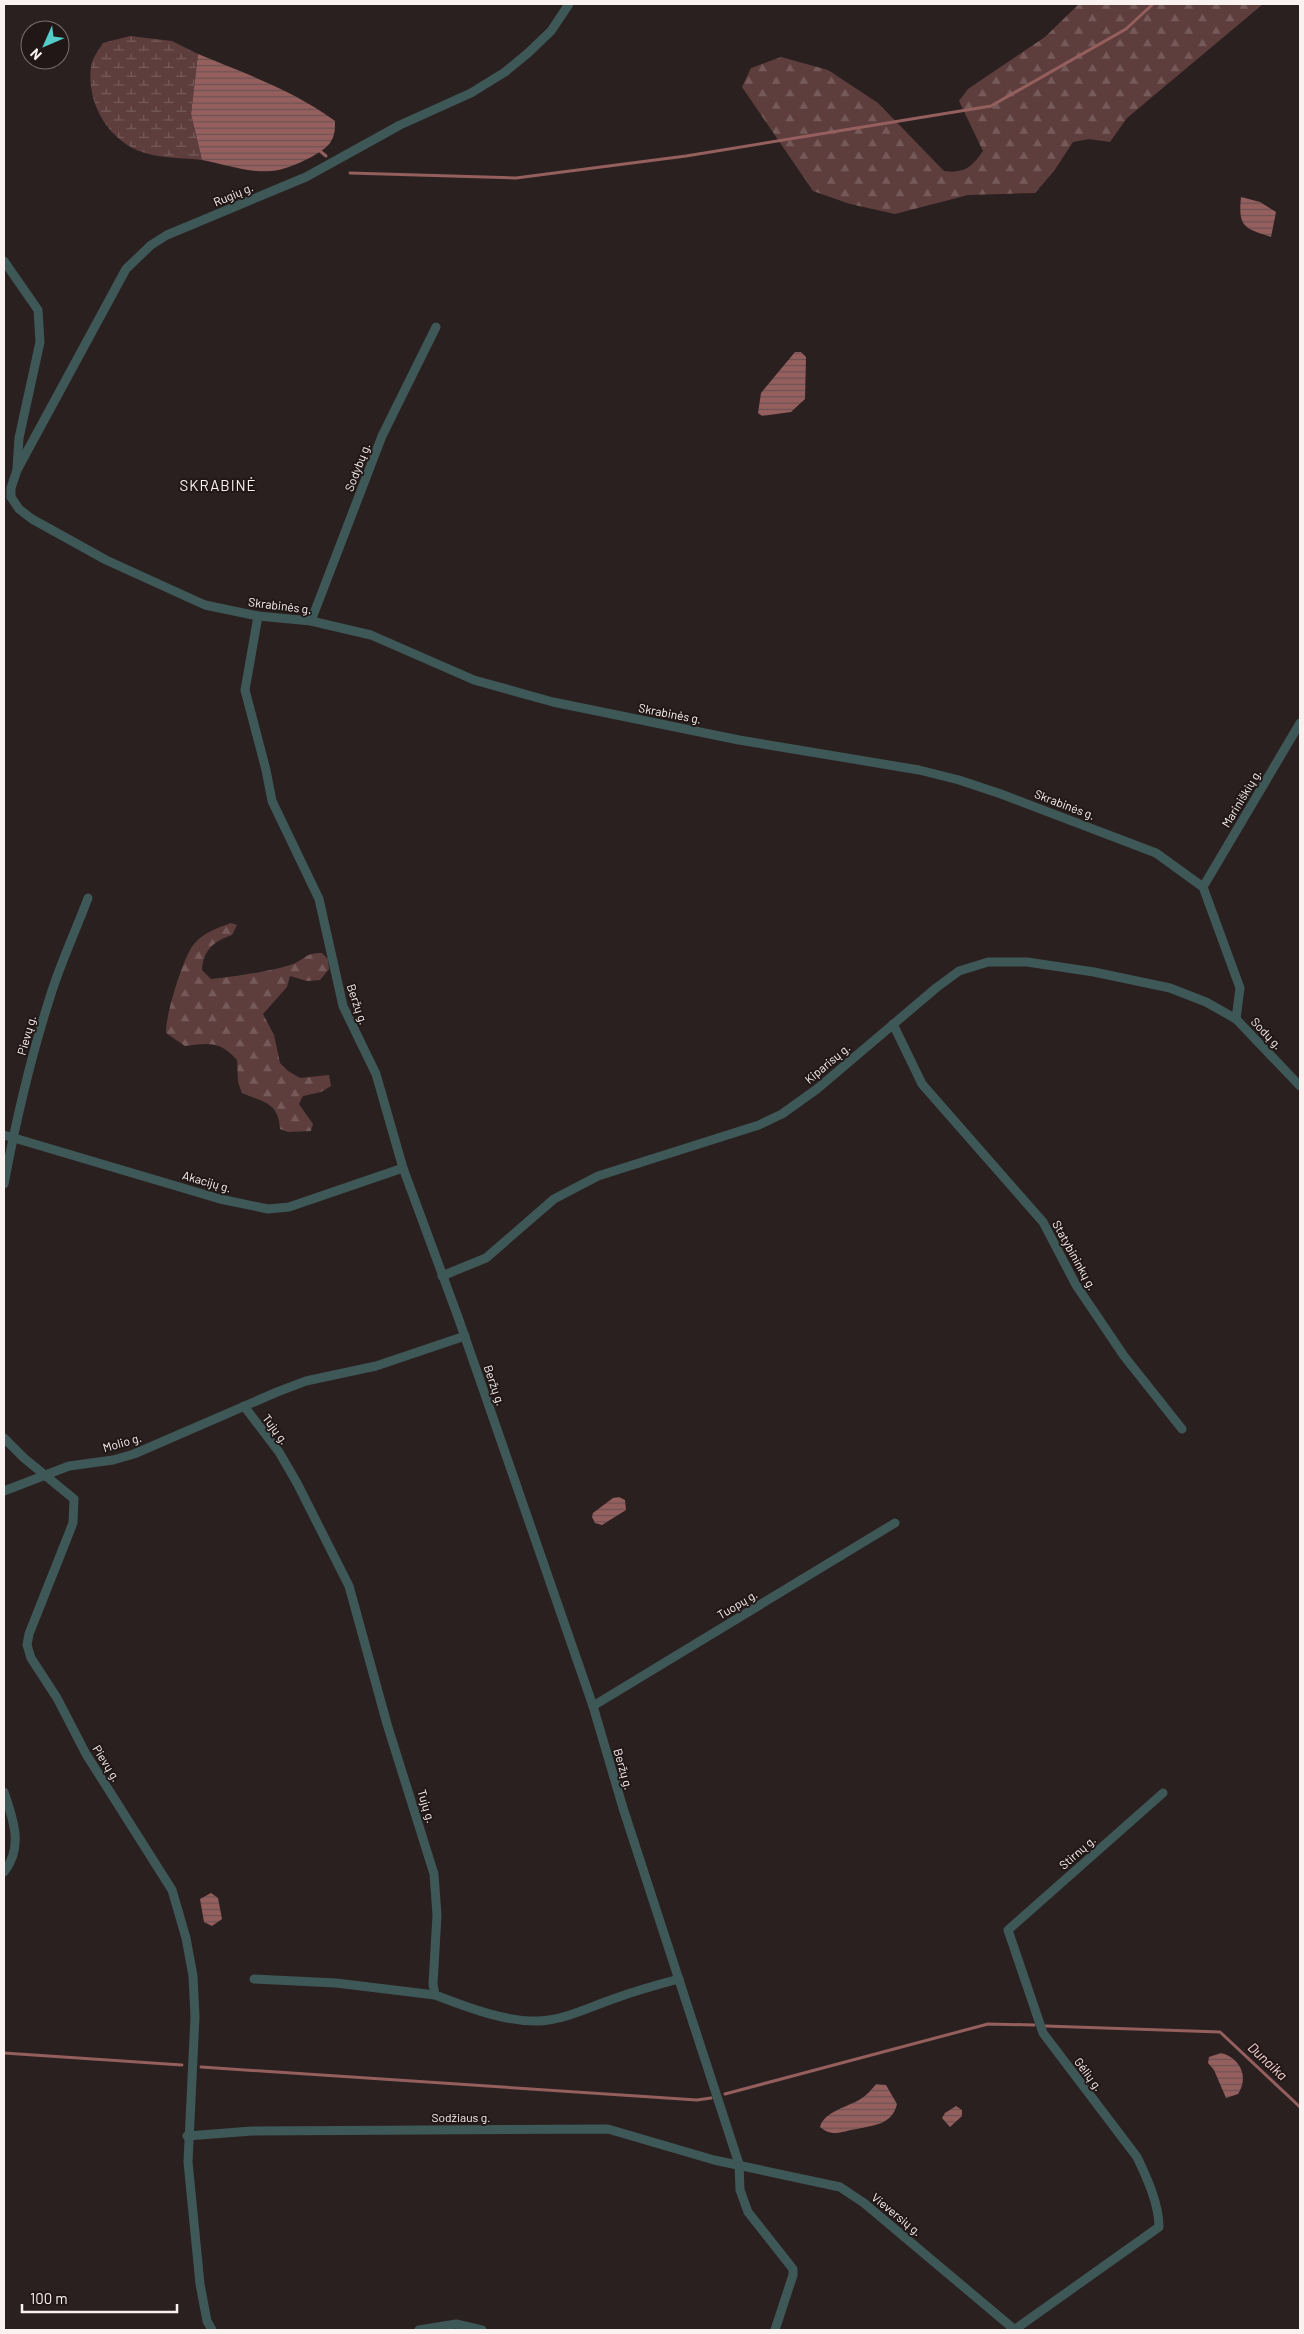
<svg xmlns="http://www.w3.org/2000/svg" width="1304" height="2334" font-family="Barlow,sans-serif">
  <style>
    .forest { fill: url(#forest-firs) }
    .wetland { fill: url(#wetland-marsh) }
    .water { fill: url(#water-rules) }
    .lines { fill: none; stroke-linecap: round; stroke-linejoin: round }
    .stream { stroke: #955f5e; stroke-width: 3 }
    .minor { stroke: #3e5857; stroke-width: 9 }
    .labels { text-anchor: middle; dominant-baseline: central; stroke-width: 4; stroke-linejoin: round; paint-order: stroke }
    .street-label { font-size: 12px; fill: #faf2f1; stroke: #211716 }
    .water-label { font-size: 14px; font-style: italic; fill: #fad6d5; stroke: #211716 }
    .quarter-label { font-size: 15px; letter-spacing: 1px; fill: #faf2f1; stroke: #211716 }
  </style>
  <defs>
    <pattern id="forest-firs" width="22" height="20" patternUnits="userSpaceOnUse" patternTransform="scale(1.25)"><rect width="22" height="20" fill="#5e3e3d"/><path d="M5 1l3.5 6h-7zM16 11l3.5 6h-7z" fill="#765a5a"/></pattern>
    <pattern id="wetland-marsh" width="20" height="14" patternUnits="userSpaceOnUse" patternTransform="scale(1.25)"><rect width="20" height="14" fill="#5e3e3d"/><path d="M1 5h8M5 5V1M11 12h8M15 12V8" fill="none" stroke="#765a5a"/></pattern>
    <pattern id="water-rules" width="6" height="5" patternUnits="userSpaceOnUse" patternTransform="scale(1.25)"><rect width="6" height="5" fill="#955f5e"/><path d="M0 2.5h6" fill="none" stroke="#6c5352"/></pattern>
  </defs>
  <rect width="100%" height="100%" fill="#2b2020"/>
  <g class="forest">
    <path d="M1079,4H1263L1127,118L1110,142L1089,139L1073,142L1054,171L1035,193L968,195L895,214L850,204L813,191L742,87L751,68L781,57L828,70L878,103L944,171C964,174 972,167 983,151L959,101L968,89L1045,37Z"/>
    <path d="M231,923L237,925L232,935C214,941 203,950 202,970L211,979C232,977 274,971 293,964C307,958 305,953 322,953L328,959L329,969L320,980L307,981L290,976L287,987L263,1014L274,1035L280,1063L288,1071L300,1078L329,1075L331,1086L321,1092L303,1096L299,1104L313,1124L311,1131L288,1132L280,1129C279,1102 263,1102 242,1093L238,1082L237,1060C220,1041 210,1043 185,1046L166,1033C165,1017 183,957 194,944C203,933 217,928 231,923Z"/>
  </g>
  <path class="wetland" d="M130,36L172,41L198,54L191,114L202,160C184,158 162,158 145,153C109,142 86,104 91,66C92,59 99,49 103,43Z"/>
  <g class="water">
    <path d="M198,54C244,73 295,91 335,121C335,129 335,136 330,143C321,155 285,171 271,171C248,173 224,164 202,160L191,114Z"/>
    <path d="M1241,197L1260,202L1276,212L1271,237C1244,228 1238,227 1241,197Z"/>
    <path d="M795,352H801L806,357L805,399L791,412L762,416L758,413L761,393Z"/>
    <path d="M619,1497L625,1500L626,1510L602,1525L595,1523L592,1517L593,1513L613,1498Z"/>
    <path d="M211,1893L218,1898L222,1919L212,1926L204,1922L200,1899Z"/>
    <path d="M1221,2053C1241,2058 1249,2078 1238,2094L1226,2098L1214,2070L1208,2063L1209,2057Z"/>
    <path d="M876,2084L886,2085L897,2104C892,2125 874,2125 857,2129C842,2131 833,2138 820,2127C824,2111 849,2107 862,2098C867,2095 872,2089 876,2084Z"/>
    <path d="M956,2106L962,2110V2116L950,2127L942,2118L945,2113Z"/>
  </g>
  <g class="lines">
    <g class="stream">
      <path d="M320,151L326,156"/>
      <path d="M350,173L516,178L686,156L991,106L1126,29L1153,4"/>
      <path d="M1046,2026L1220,2032L1300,2107"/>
      <path d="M4,2053L182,2065"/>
      <path d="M201,2067L697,2100L711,2098"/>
      <path d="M725,2094L988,2024L1034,2025"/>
    </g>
    <g class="minor">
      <path d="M4,261L38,310L40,342L19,438L17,468"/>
      <path d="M11,497L19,509L32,519L106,560L205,605L258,616L311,621L371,635L474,680L553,702L739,740L919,770L959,780L1001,794L1156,853L1203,887L1240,988L1236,1019"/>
      <path d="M11,497V488L17,470L126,269L151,245L167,235L306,177L400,125L471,93L505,72L528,53L551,31L569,4"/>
      <path d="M258,616L245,690L266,770L272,801L319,899L343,1006L376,1074L403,1168L458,1317L593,1706L623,1808L739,2164L740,2190L748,2212L793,2269V2275L775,2330"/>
      <path d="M311,621L382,436L436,327"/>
      <path d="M1203,887L1300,723"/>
      <path d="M893,1024L922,1084L1043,1222L1076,1285L1124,1356L1182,1429"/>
      <path d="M4,1135L220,1199L268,1209L289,1207L403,1168"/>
      <path d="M4,1184C16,1120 31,1056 51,994C61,962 76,930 88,898"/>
      <path d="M442,1276L486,1258L554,1199L598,1176L759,1125L782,1114L817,1089L936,988L959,971L988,962H1027L1094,972L1170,988L1206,1002L1236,1019L1300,1086"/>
      <path d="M244,1406L279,1452L297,1483L349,1586L387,1724L434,1874L437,1915L433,1984L435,1995C467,2007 504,2022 539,2021C564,2020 590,2007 613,1999C635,1991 656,1985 679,1979"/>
      <path d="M4,1438L24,1458L74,1499L73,1523L29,1634L27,1645L31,1658L57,1698L86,1754L172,1890L186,1938L193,1976L195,2017L188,2162L200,2284L207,2321L212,2330"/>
      <path d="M4,1491L69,1466L113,1460L134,1454L277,1392L306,1381L376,1366L465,1336"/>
      <path d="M593,1706L895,1523"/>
      <path d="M4,1792C13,1819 24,1847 4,1872"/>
      <path d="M254,1979L336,1983L435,1995"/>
      <path d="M187,2136L252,2131L608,2129L714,2160L840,2187L864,2203L1015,2330"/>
      <path d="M419,2330L456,2324L482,2330"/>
      <path d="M1014,2330L1159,2227C1159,2204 1147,2178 1137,2157L1043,2033L1008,1930L1163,1793"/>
    </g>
  </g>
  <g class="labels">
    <g class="street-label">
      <text transform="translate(233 194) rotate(-23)">Rugių g.</text>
      <text transform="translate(357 467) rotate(-69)">Sodybų g.</text>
      <text transform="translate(280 605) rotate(7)">Skrabinės g.</text>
      <text transform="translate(670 713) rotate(11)">Skrabinės g.</text>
      <text transform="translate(1241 798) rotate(-59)">Mariniškių g.</text>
      <text transform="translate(1065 804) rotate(21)">Skrabinės g.</text>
      <text transform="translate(358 1004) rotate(71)">Beržų g.</text>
      <text transform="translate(1267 1033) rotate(46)">Sodų g.</text>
      <text transform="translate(26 1035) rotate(-74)">Pievų g.</text>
      <text transform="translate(827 1063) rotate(-40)">Kiparisų g.</text>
      <text transform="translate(207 1181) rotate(16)">Akacijų g.</text>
      <text transform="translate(1075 1255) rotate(61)">Statybininkų g.</text>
      <text transform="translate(495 1385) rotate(71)">Beržų g.</text>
      <text transform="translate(276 1429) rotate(53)">Tujų g.</text>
      <text transform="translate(122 1442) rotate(-16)">Molio g.</text>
      <text transform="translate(737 1604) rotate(-31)">Tuopų g.</text>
      <text transform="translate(107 1763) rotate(58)">Pievų g.</text>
      <text transform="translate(624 1769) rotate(74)">Beržų g.</text>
      <text transform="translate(427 1806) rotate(73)">Tujų g.</text>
      <text transform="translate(1077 1852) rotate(-41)">Stirnų g.</text>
      <text transform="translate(1089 2074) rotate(53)">Gėlių g.</text>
      <text x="461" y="2117">Sodžiaus g.</text>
      <text transform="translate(897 2214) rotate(39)">Vieversių g.</text>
    </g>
    <g class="water-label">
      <text transform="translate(1268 2061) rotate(43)">Dunaika</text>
    </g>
    <g class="quarter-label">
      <text x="218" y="485">SKRABINĖ</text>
    </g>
  </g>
  <rect width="1304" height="2334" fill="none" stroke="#faf2f1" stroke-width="10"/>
  <g transform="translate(45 45) rotate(225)"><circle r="24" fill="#211716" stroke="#786f6e"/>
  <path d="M0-4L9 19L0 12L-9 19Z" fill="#53cdc9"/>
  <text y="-8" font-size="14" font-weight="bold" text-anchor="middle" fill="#faf2f1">N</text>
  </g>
  <path d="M22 2304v8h155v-8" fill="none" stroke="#faf2f1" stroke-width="2.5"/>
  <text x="30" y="2304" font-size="15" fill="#faf2f1" stroke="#211716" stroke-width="4" paint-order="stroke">100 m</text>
</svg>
